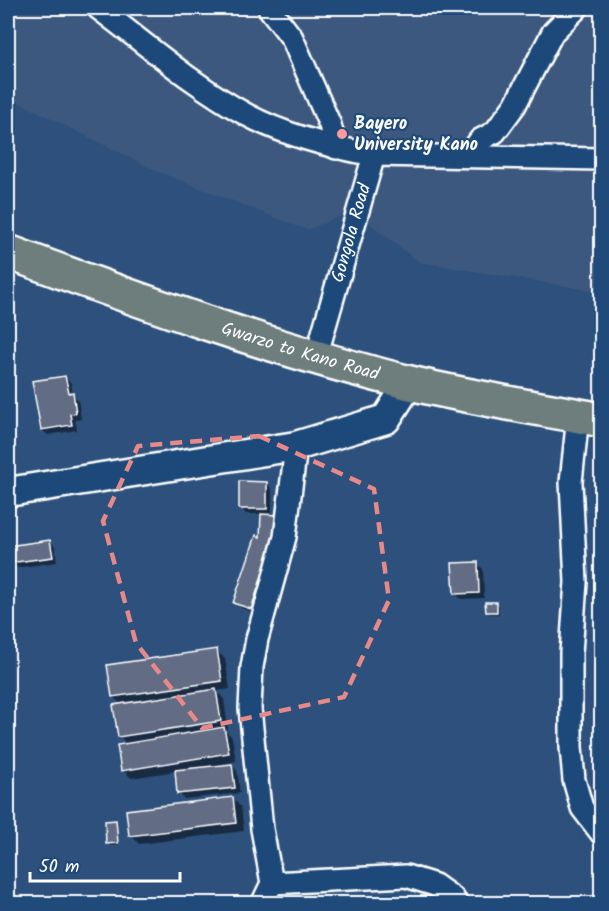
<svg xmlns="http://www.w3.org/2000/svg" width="609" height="911" font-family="Kalam,sans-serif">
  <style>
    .built { fill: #3d597f }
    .shadow { fill: #0007 }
    .building { fill: #636c85; stroke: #fff; stroke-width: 1.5 }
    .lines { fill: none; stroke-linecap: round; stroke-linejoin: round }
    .street-casing { stroke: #fff; stroke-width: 26 }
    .secondary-casing { stroke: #fff; stroke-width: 33 }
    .primary-casing { stroke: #fff; stroke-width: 38 }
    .street { stroke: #1f4a7a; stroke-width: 21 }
    .secondary { stroke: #1f4a7a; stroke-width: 28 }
    .primary { stroke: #6d7e7c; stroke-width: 33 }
    .marked { fill: none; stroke: #e88989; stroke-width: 4.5; stroke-dasharray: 12 8; stroke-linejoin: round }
    .poi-dot { fill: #ff9aa2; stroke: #1f4a7a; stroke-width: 2 }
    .labels { text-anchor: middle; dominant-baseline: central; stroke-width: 4.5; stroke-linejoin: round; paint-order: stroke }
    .poi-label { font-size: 18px; font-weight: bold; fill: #fff; stroke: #1f4a7a; text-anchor: start }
    .street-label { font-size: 18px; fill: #fff; stroke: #1f4a7a }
  </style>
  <rect width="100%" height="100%" fill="#2d517c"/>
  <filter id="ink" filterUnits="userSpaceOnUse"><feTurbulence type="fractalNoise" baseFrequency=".0167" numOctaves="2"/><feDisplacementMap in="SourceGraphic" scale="12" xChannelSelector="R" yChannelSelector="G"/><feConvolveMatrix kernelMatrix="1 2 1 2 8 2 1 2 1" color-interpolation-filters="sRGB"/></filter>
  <g filter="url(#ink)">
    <path class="built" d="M8,8H601V292L419,262L369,223L343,215L307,230L159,172L8,97Z"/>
    <g class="shadow">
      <path d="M65,377L71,383L73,394L78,400L81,419L75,420L77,430L48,435L42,430Z"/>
      <path d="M267,483L272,489V516L277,517L257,614L241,608L235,602L261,539L263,514H246L241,508Z"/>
      <path d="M50,541L55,547L57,562L16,568L10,562Z"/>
      <path d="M477,563L483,569L484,598L461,599L455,593Z"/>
      <path d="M496,603L499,606V614H490L487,612Z"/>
      <path d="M216,650L225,659L230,689L216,691L224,699L228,729L225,730L232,737L236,761L222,764L223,766L232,765L237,771L240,793L184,799L179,793L176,771L131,778L123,770L127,744L119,736L122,705L113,697Z"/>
      <path d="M232,798L241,807L244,831L139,844L131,835Z"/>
      <path d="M115,822L117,824L119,845L110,846L108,843Z"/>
    </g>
    <g class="building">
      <path d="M65,376L69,393L73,392L76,413L70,414L72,425L41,430L32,381Z"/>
      <path d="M239,481L267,482V509H239Z"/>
      <path d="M261,514L278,515L277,533L251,609L233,603L256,535L260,537Z"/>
      <path d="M50,540L53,557L9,563L8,546Z"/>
      <path d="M478,562L479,593L454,594L452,563Z"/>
      <path d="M485,602H497V612H486Z"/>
      <path d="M217,649L222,681L112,697L107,665Z"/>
      <path d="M216,689L221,721L118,737L113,705Z"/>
      <path d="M224,727L229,753L121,771L117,745Z"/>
      <path d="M232,764L235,788L177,794L175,770Z"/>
      <path d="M233,797L236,823L129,836L126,810Z"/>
      <path d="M116,820L118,843L106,844L105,821Z"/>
    </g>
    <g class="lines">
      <g class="street-casing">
        <g id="street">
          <path d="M98,8C146,44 194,86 247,115C286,136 330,147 374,155"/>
          <path d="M269,8L292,38L330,125L336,148"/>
          <path d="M468,156L480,140L495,132L515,105L553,32L577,8"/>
          <path id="s1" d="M316,357L374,155L602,159"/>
          <path d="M578,416L571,482L576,582L571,653V747L574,780L582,808L602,834"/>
          <path d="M272,883L406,876L435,885L453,898L457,904"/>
          <path d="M262,904L272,883L262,829L250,708L252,667L257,639L285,537L296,446"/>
        </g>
      </g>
      <g class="secondary-casing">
        <path id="secondary" d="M8,492L296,446L386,419L409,383"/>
      </g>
      <g class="primary-casing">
        <g id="primary">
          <path id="s2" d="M8,252C140,301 273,349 410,383C473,398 537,408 602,420"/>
        </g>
      </g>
      <use href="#street" class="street"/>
      <use href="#secondary" class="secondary"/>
      <use href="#primary" class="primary"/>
    </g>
  </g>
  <path class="marked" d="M259,436L374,489L389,600L344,697L202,728L136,643L103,521L138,446Z"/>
  <circle class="poi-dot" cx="342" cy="134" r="6"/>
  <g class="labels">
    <g class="poi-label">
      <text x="354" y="124">Bayero<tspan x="354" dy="21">University Kano</tspan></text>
    </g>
    <g class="street-label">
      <text stroke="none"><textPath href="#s1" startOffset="129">Gongola Road</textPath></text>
      <text stroke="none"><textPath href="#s2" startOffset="309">Gwarzo to Kano Road</textPath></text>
    </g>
  </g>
  <rect width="609" height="911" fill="none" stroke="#1f4a7a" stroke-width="30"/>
  <rect x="15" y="15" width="579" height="881" fill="none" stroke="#fff" stroke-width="2" filter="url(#ink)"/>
  <path d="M30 872v9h150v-9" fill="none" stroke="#ffffff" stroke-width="3"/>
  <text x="39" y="872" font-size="18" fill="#ffffff" stroke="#1f4a7a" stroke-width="4.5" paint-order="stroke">50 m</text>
</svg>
